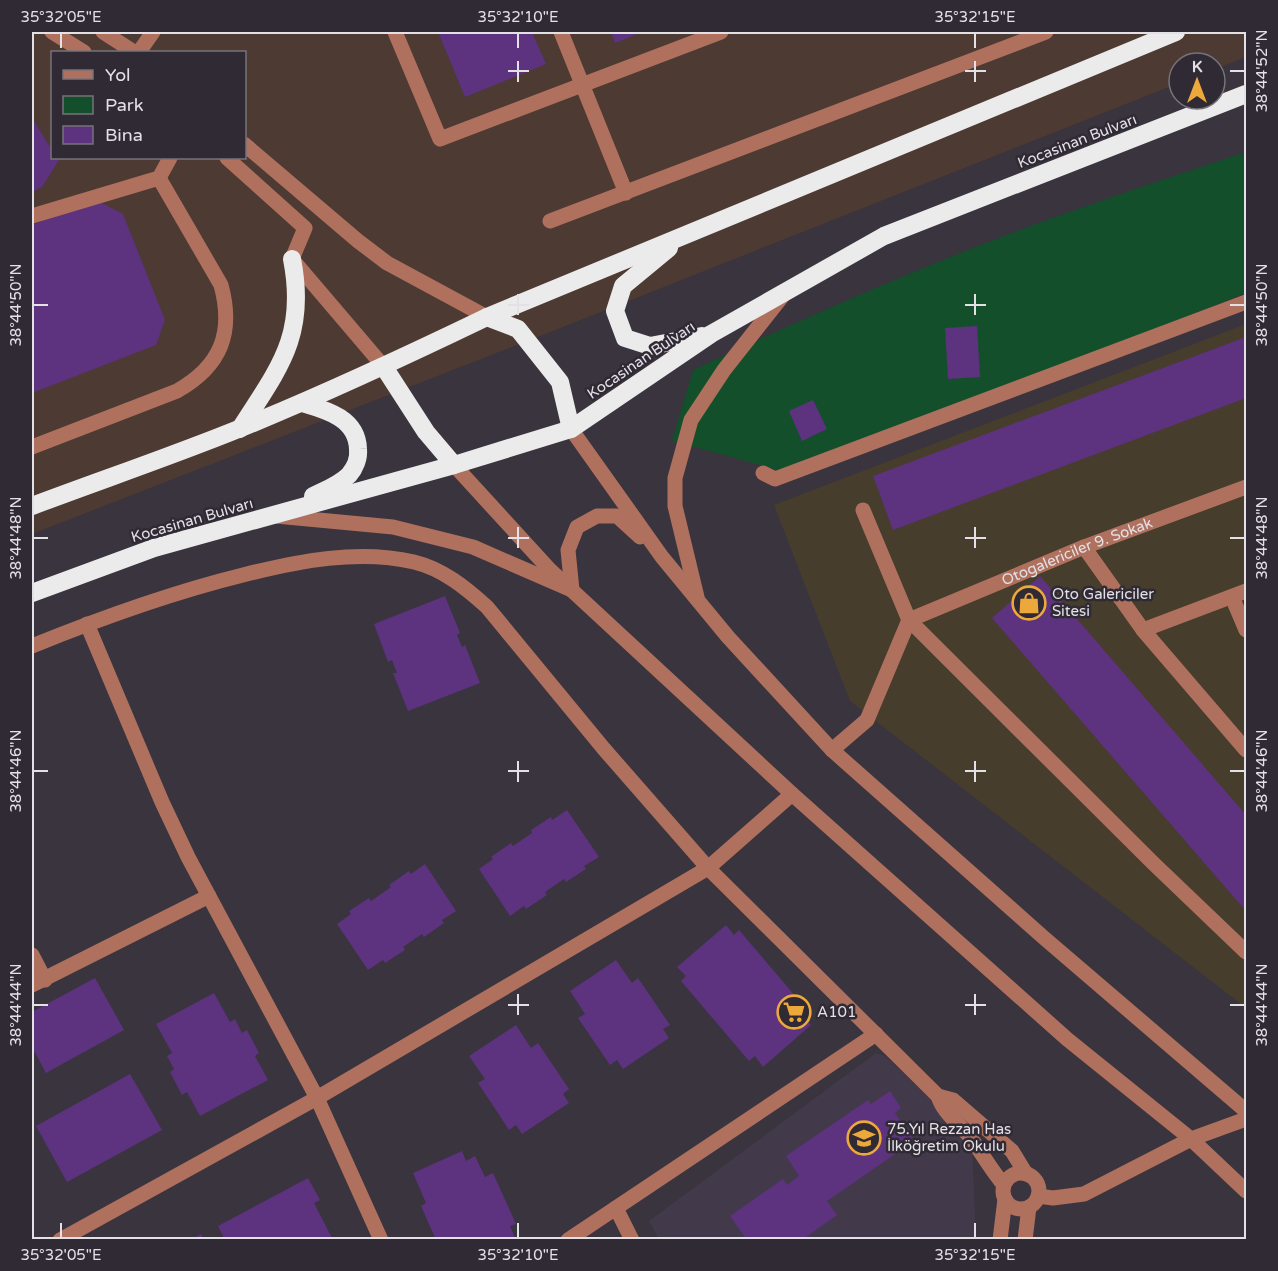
<svg xmlns="http://www.w3.org/2000/svg" width="1278" height="1271" font-family="'Varela Round',sans-serif">
  <style>
    .commercial { fill: #473d2d }
    .industrial { fill: #4d3a33; fill-rule: evenodd }
    .built { fill: #423a4a }
    .green { fill: #144f2b }
    .building { fill: #5d327f }
    .lines { fill: none; stroke-linecap: round; stroke-linejoin: round }
    .minor { stroke: #af705d; stroke-width: 15 }
    .highway { stroke: #ebebeb; stroke-width: 18 }
    .ticks { fill: none; stroke: #e3e0e6; stroke-width: 2 }
    .labels { text-anchor: middle; dominant-baseline: central; stroke-width: 5; stroke-linejoin: round; paint-order: stroke }
    .street-label { font-size: 15px; fill: #e3e0e6; stroke: #2f2a34 }
    .poi-label { font-size: 15px; fill: #e3e0e6; stroke: #2f2a34; text-anchor: start }
    .neatline { fill: none; stroke: #e3e0e6; stroke-width: 2 }
    .ticks-label { font-size: 15px; text-anchor: middle; fill: #e3e0e6 }
  </style>
  <rect width="100%" height="100%" fill="#39343e"/>
  <path class="commercial" d="M1246,324V1008L850,701L774,505Z"/>
  <path class="industrial" d="M32,32H1246V57L1215,69V63H1179V83L535,338L32,534ZM52,52H244V158H52Z"/>
  <path class="built" d="M876,1053L885,1056L962,1128L972,1148L976,1239H659L649,1221Z"/>
  <path class="green" d="M1246,152V293L847,451L786,472L672,441L693,370C805,318 919,267 1036,224C1105,199 1176,175 1246,152Z"/>
  <g class="building">
    <path d="M438,32H532L546,64L465,97Z"/>
    <path d="M611,32H642L615,43Z"/>
    <path d="M32,118L52,150V158H57L59,160L42,187L32,192Z"/>
    <path d="M96,200L123,214L165,320L156,345L32,393V225Z"/>
    <path d="M977,326L980,377L948,379L945,328Z"/>
    <path d="M1246,337V398L893,530L873,476Z"/>
    <path d="M813,400L827,429L802,441L789,411Z"/>
    <path d="M1040,576L1246,815V911L992,618Z"/>
    <path d="M445,596L460,633L457,635L462,647L465,645L480,683L408,711L393,673H397L392,660L388,662L374,624Z"/>
    <path d="M567,810L599,857L584,866L586,869L566,882L564,879L545,892L547,895L526,909L524,906L510,916L479,869L493,859L491,857L511,843L513,846L532,833L531,830L551,817L552,820Z"/>
    <path d="M425,864L456,911L442,920L444,923L424,937L422,934L403,947L405,950L385,963L383,960L368,970L337,924L351,914L349,911L369,898L371,901L391,887L389,885L409,871L411,874Z"/>
    <path d="M726,925L734,935L739,930L808,1011L803,1016L811,1025L763,1067L755,1056L749,1061L681,981L686,976L677,967Z"/>
    <path d="M616,960L632,983L638,978L670,1025L663,1029L669,1038L623,1069L617,1060L610,1065L578,1018L585,1014L570,991Z"/>
    <path d="M95,978L124,1030L46,1073L32,1047V1012Z"/>
    <path d="M214,993L230,1022L235,1019L242,1033L247,1030L259,1053L255,1056L268,1080L200,1116L187,1092L182,1095L170,1072L174,1069L167,1056L172,1053L156,1024Z"/>
    <path d="M516,1025L531,1048L538,1043L569,1089L563,1094L569,1103L522,1134L516,1125L509,1130L478,1083L485,1079L469,1056Z"/>
    <path d="M130,1074L162,1130L67,1182L36,1126Z"/>
    <path d="M890,1091L901,1108L895,1113L914,1141L827,1201L837,1215L802,1240H747L730,1216L783,1179L787,1185L799,1176L786,1156L868,1100L871,1104Z"/>
    <path d="M462,1151L466,1161L475,1156L485,1177L493,1173L516,1224L510,1226L516,1240H436L421,1206L426,1203L413,1173Z"/>
    <path d="M308,1178L320,1200L314,1203L333,1240H225L218,1226Z"/>
    <path d="M201,1234L204,1240H191Z"/>
  </g>
  <g class="lines">
    <g class="minor">
      <path d="M52,32L84,52"/>
      <path d="M103,32L134,52"/>
      <path d="M395,32L440,139L721,32"/>
      <path d="M561,32L626,193"/>
      <path d="M139,52L153,32"/>
      <path d="M244,144L358,241L387,263L487,317"/>
      <path d="M227,158L305,228L292,259L384,367"/>
      <path d="M32,216L159,178L170,158"/>
      <path d="M550,221L1046,32"/>
      <path d="M571,429L662,557L728,637L832,750L1043,937L1246,1111"/>
      <path d="M32,447L177,391C221,366 234,333 221,285L159,178"/>
      <path d="M454,465L550,570L792,794L1067,1039L1191,1139L1246,1191"/>
      <path d="M763,473L775,479L1246,302"/>
      <path d="M863,510L909,620L1153,863L1246,952"/>
      <path d="M276,516L393,527L473,547L572,590L568,550L577,527L597,516H617L640,537"/>
      <path d="M1084,547L1143,630L1246,750"/>
      <path d="M697,597L675,506V478L691,420L724,370L784,294"/>
      <path d="M1232,597L1246,630"/>
      <path d="M87,624L162,802L188,857L317,1098L381,1240"/>
      <path d="M1143,630L1246,591"/>
      <path d="M32,646C101,618 170,593 243,575C299,561 358,549 414,562C443,569 466,588 487,607L604,749L708,868L938,1096C943,1113 959,1123 970,1137C982,1153 991,1170 1004,1185"/>
      <path id="s1" d="M832,750L867,720L909,620L1084,547L1246,487"/>
      <path d="M32,955L45,980"/>
      <path d="M32,985L209,896"/>
      <path d="M938,1096L953,1100L1012,1151L1026,1174"/>
      <circle cx="1021" cy="1191" r="18"/>
      <path d="M1038,1196L1053,1198L1084,1194L1191,1139L1246,1119"/>
      <path d="M616,1208L632,1240"/>
      <path d="M60,1240L317,1098L708,868L792,794"/>
      <path d="M568,1240L876,1034"/>
      <path d="M1000,1240L1005,1199"/>
      <path d="M1025,1240L1029,1207"/>
    </g>
    <g class="highway">
      <path d="M669,248L623,286L615,311L625,338L650,346L702,336"/>
      <path d="M487,317L518,329L560,382L571,429"/>
      <path d="M384,367L426,432L454,465"/>
      <path d="M302,403C326,410 357,418 358,449C359,458 355,468 349,475C339,485 325,490 313,496"/>
      <path d="M240,429C279,368 307,336 292,259"/>
      <path d="M32,506C101,480 172,456 241,428C325,394 406,356 487,317L1176,32"/>
      <path d="M32,593L154,548L454,465L571,429L711,334L884,236L1246,94"/>
    </g>
  </g>
  <path class="ticks" d="M61,33V48M518,33V48M975,33V48M518,61V82M975,61V82M508,71H529M965,71H986M1230,71H1245M518,294V315M975,294V315M33,305H48M508,305H529M965,305H986M1230,305H1245M518,527V548M975,527V548M33,538H48M508,538H529M965,538H986M1230,538H1245M518,761V782M975,761V782M33,771H48M508,771H529M965,771H986M1230,771H1245M518,994V1015M975,994V1015M33,1005H48M508,1005H529M965,1005H986M1230,1005H1245M61,1223V1238M518,1223V1238M975,1223V1238"/>
  <defs>
    <g id="shop-ring" transform="scale(1.725)"><circle r="9.5" fill="#2f2a34" stroke="#eda83c" stroke-width="1.5"/><path d="M-5-2.5h2.3a2.7 3.5 0 0 1 5.4 0H5L5.5 6h-11ZM-1.5-2.5h3a1.5 2.3 0 0 0-3 0Z" fill="#eda83c"/></g>
    <g id="supermarket-ring" transform="scale(1.725)"><circle r="9.5" fill="#2f2a34" stroke="#eda83c" stroke-width="1.5"/><path d="M-6-5.5h2.5l.6 2H6L4.5 2H-2.5L-4.4-4H-6ZM-1.5 3.2a1.3 1.3 0 1 0 .1 0ZM3 3.2a1.3 1.3 0 1 0 .1 0Z" fill="#eda83c"/></g>
    <g id="school-ring" transform="scale(1.725)"><circle r="9.5" fill="#2f2a34" stroke="#eda83c" stroke-width="1.5"/><path d="M0-5L7-2L0 1L-7-2ZM-4 1L0 2.5L4 1V4Q0 6-4 4Z" fill="#eda83c"/></g>
  </defs>
  <g fill-rule="evenodd">
    <use href="#shop-ring" x="1029" y="603"/>
    <use href="#supermarket-ring" x="794" y="1012"/>
    <use href="#school-ring" x="864" y="1138"/>
  </g>
  <g class="labels">
    <g class="street-label">
      <text transform="translate(1077 141) rotate(-21)">Kocasinan Bulvarı</text>
      <text transform="translate(641 360) rotate(-34)">Kocasinan Bulvarı</text>
      <text transform="translate(192 520) rotate(-16)">Kocasinan Bulvarı</text>
      <text stroke="none"><textPath href="#s1" startOffset="336">Otogalericiler 9. Sokak</textPath></text>
    </g>
    <g class="poi-label">
      <text x="1052" y="594">Oto Galericiler<tspan x="1052" dy="17">Sitesi</tspan></text>
      <text x="817" y="1012">A101</text>
      <text x="887" y="1129">75.Yıl Rezzan Has<tspan x="887" dy="17">İlköğretim Okulu</tspan></text>
    </g>
  </g>
  <rect width="1278" height="1271" fill="none" stroke="#2f2a34" stroke-width="66"/>
  <rect x="51" y="51" width="195" height="108" fill="#2f2a34" stroke="#77737b" stroke-width="1.5"/>
  <rect x="63" y="70" width="30" height="9" fill="#af705d" stroke="#77737b" stroke-width="1.5"/>
  <text x="105" y="81" font-size="18" fill="#e3e0e6">Yol</text>
  <rect x="63" y="96" width="30" height="18" fill="#144f2b" stroke="#77737b" stroke-width="1.5"/>
  <text x="105" y="111" font-size="18" fill="#e3e0e6">Park</text>
  <rect x="63" y="126" width="30" height="18" fill="#5d327f" stroke="#77737b" stroke-width="1.5"/>
  <text x="105" y="141" font-size="18" fill="#e3e0e6">Bina</text>
  <g transform="translate(1197 81)"><circle r="28" fill="#2f2a34" stroke="#77737b" stroke-width="1.5"/>
  <path d="M0-4.5L10 22L0 15L-10 22Z" fill="#eda83c"/>
  <text y="-9" font-size="16" font-weight="bold" text-anchor="middle" fill="#e3e0e6">K</text>
  </g>
  <rect x="33" y="33" width="1212" height="1205" class="neatline"/>
  <g class="ticks-label">
    <text x="61" y="22">35°32'05"E</text>
    <text x="518" y="22">35°32'10"E</text>
    <text x="975" y="22">35°32'15"E</text>
    <text transform="translate(1262 71) rotate(-90)" y="5">38°44'52"N</text>
    <text transform="translate(16 305) rotate(-90)" y="5">38°44'50"N</text>
    <text transform="translate(1262 305) rotate(-90)" y="5">38°44'50"N</text>
    <text transform="translate(16 538) rotate(-90)" y="5">38°44'48"N</text>
    <text transform="translate(1262 538) rotate(-90)" y="5">38°44'48"N</text>
    <text transform="translate(16 771) rotate(-90)" y="5">38°44'46"N</text>
    <text transform="translate(1262 771) rotate(-90)" y="5">38°44'46"N</text>
    <text transform="translate(16 1005) rotate(-90)" y="5">38°44'44"N</text>
    <text transform="translate(1262 1005) rotate(-90)" y="5">38°44'44"N</text>
    <text x="61" y="1260">35°32'05"E</text>
    <text x="518" y="1260">35°32'10"E</text>
    <text x="975" y="1260">35°32'15"E</text>
  </g>
</svg>
